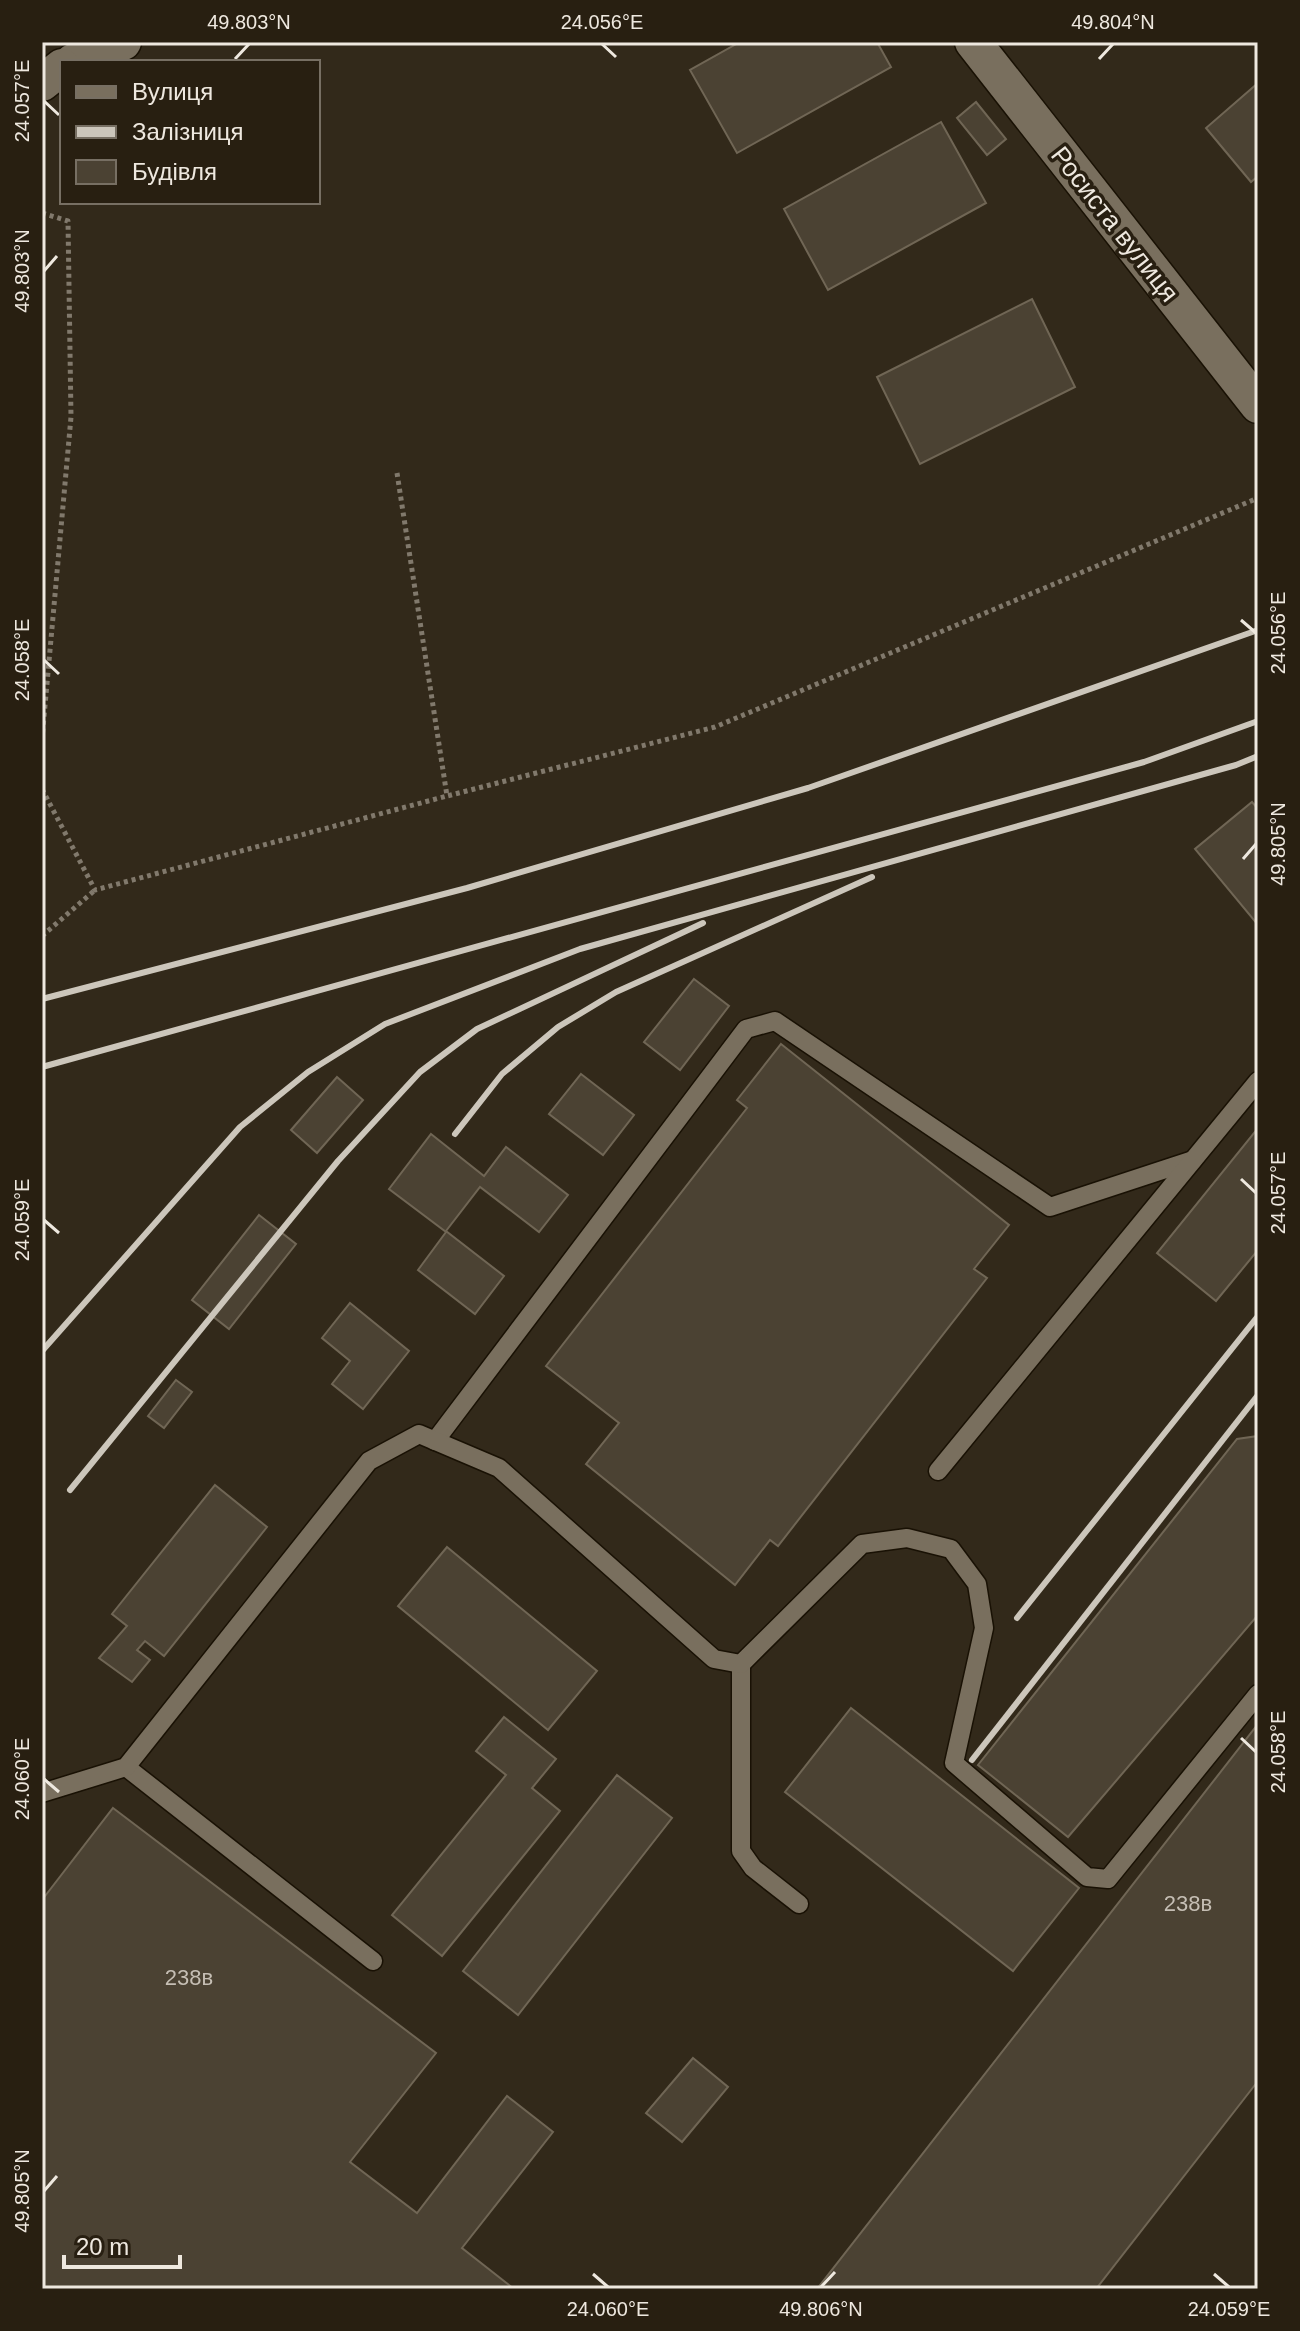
<svg xmlns="http://www.w3.org/2000/svg" width="1300" height="2331" font-family="Helvetica,sans-serif">
  <style>
    .building { fill: #4b4233; stroke: #706655; stroke-width: 2 }
    .lines { fill: none; stroke-linecap: round; stroke-linejoin: round }
    .service-casing { stroke: #191104; stroke-width: 21 }
    .minor-casing { stroke: #191104; stroke-width: 39 }
    .path { stroke: #81796c; stroke-width: 5; stroke-dasharray: 4 4; stroke-linecap: butt }
    .service { stroke: #796f5e; stroke-width: 18 }
    .minor { stroke: #796f5e; stroke-width: 36 }
    .rail { stroke: #ccc6bb; stroke-width: 6 }
    .ticks { fill: none; stroke: #eee8df; stroke-width: 3 }
    .labels { text-anchor: middle; dominant-baseline: central; stroke-width: 7; stroke-linejoin: round; paint-order: stroke }
    .number-label { font-size: 22px; fill: #c5beb4 }
    .street-label { font-size: 26px; fill: #eee8df; stroke: #281f11 }
    .neatline { fill: none; stroke: #eee8df; stroke-width: 3 }
    .ticks-label { font-size: 20px; text-anchor: middle; fill: #eee8df }
  </style>
  <rect width="100%" height="100%" fill="#32291a"/>
  <g class="building">
    <path d="M740,42H877L891,67L737,153L690,70Z"/>
    <path d="M1258,83V176L1251,182L1206,128Z"/>
    <path d="M976,102L1006,139L987,155L957,118Z"/>
    <path d="M941,122L986,203L828,290L784,209Z"/>
    <path d="M1032,299L1075,387L920,464L877,377Z"/>
    <path d="M1252,802L1258,809V925L1195,849Z"/>
    <path d="M694,979L729,1006L680,1070L644,1042Z"/>
    <path d="M781,1044L1009,1225L974,1269L987,1278L778,1546L770,1540L735,1585L586,1464L619,1423L546,1366L747,1108L737,1100Z"/>
    <path d="M581,1074L634,1115L603,1155L549,1114Z"/>
    <path d="M337,1077L363,1100L317,1153L291,1130Z"/>
    <path d="M1258,1128V1250L1216,1301L1157,1253Z"/>
    <path d="M431,1134L484,1176L506,1147L568,1195L539,1232L480,1187L446,1231L504,1276L475,1314L418,1270L446,1232L389,1189Z"/>
    <path d="M259,1215L296,1244L229,1329L192,1300Z"/>
    <path d="M350,1303L409,1351L363,1409L332,1384L350,1361L322,1338Z"/>
    <path d="M176,1380L192,1392L164,1428L148,1416Z"/>
    <path d="M1258,1436V1615L1068,1837L978,1765L1237,1439Z"/>
    <path d="M215,1485L267,1527L164,1656L145,1641L137,1650L150,1660L132,1682L99,1658L127,1626L112,1614Z"/>
    <path d="M447,1547L597,1671L548,1730L398,1606Z"/>
    <path d="M851,1708L1079,1888L1013,1971L785,1792Z"/>
    <path d="M504,1717L556,1759L532,1788L560,1811L442,1956L392,1915L506,1775L476,1751Z"/>
    <path d="M1258,1724V2081L1096,2289H817Z"/>
    <path d="M617,1775L672,1818L518,2015L463,1971Z"/>
    <path d="M113,1808L436,2053L350,2162L417,2213L507,2096L553,2132L462,2248L514,2289H42V1900Z"/>
    <path d="M693,2058L728,2087L682,2142L646,2113Z"/>
  </g>
  <g class="lines">
    <g class="service-casing">
      <g id="service">
        <path d="M435,1441L746,1029L775,1021L1050,1207L1193,1160"/>
        <path d="M938,1471L1258,1081"/>
        <path d="M741,1664V1851L753,1868L799,1904"/>
        <path d="M126,1767L373,1961"/>
        <path d="M42,1793L126,1767L369,1461L419,1434L499,1468L714,1659L741,1664L862,1544L907,1538L951,1549L977,1584L984,1628L954,1763L1087,1877L1108,1879L1258,1694"/>
      </g>
    </g>
    <g class="minor-casing">
      <g id="minor">
        <path d="M973,42L1258,405"/>
        <path d="M73,62L123,42"/>
        <path d="M42,83L62,67"/>
      </g>
    </g>
    <g class="path">
      <path d="M42,213L68,221L71,417L42,739"/>
      <path d="M397,473L447,796L715,727L1258,498"/>
      <path d="M42,789L95,890L447,796"/>
      <path d="M42,936L95,890"/>
    </g>
    <use href="#service" class="service"/>
    <use href="#minor" class="minor"/>
    <g class="rail">
      <path d="M42,999L467,888L808,788L1258,630"/>
      <path d="M42,1067L1144,762L1258,721"/>
      <path d="M455,1134L502,1074L558,1027L616,992L872,877"/>
      <path d="M42,1351L240,1127L308,1072L385,1024L580,949L1236,765L1258,756"/>
      <path d="M70,1490L338,1161L420,1072L477,1029L703,923"/>
      <path d="M1017,1618L1258,1316"/>
      <path d="M972,1760L1258,1395"/>
    </g>
  </g>
  <path class="ticks" d="M602,44L616,57M235,59L249,44M1099,59L1113,44M44,101L59,115M44,271L57,256M1241,620L1256,633M44,660L59,674M1243,859L1256,844M1241,1179L1256,1193M44,1220L59,1233M1241,1738L1256,1752M44,1779L59,1792M44,2191L57,2176M593,2274L608,2287M1214,2274L1229,2287M821,2287L835,2272"/>
  <g class="labels">
    <g class="number-label">
      <text x="1188" y="1903">238в</text>
      <text x="189" y="1977">238в</text>
    </g>
    <g class="street-label">
      <text transform="translate(1115 224) rotate(52)">Росиста вулиця</text>
    </g>
  </g>
  <rect width="1300" height="2331" fill="none" stroke="#281f11" stroke-width="88"/>
  <rect x="60" y="60" width="260" height="144" fill="#281f11" stroke="#776f63" stroke-width="2"/>
  <rect x="76" y="86" width="40" height="12" fill="#796f5e" stroke="#776f63" stroke-width="2"/>
  <text x="132" y="100" font-size="24" fill="#eee8df">Вулиця</text>
  <rect x="76" y="126" width="40" height="12" fill="#ccc6bb" stroke="#776f63" stroke-width="2"/>
  <text x="132" y="140" font-size="24" fill="#eee8df">Залізниця</text>
  <rect x="76" y="160" width="40" height="24" fill="#4b4233" stroke="#776f63" stroke-width="2"/>
  <text x="132" y="180" font-size="24" fill="#eee8df">Будівля</text>
  <path d="M64 2255v12h116v-12" fill="none" stroke="#eee8df" stroke-width="4"/>
  <text x="76" y="2255" font-size="24" fill="#eee8df" stroke="#281f11" stroke-width="6" paint-order="stroke">20 m</text>
  <rect x="44" y="44" width="1212" height="2243" class="neatline"/>
  <g class="ticks-label">
    <text x="249" y="29">49.803°N</text>
    <text x="602" y="29">24.056°E</text>
    <text x="1113" y="29">49.804°N</text>
    <text transform="translate(22 101) rotate(-90)" y="7">24.057°E</text>
    <text transform="translate(22 271) rotate(-90)" y="7">49.803°N</text>
    <text transform="translate(1278 633) rotate(-90)" y="7">24.056°E</text>
    <text transform="translate(22 660) rotate(-90)" y="7">24.058°E</text>
    <text transform="translate(1278 844) rotate(-90)" y="7">49.805°N</text>
    <text transform="translate(1278 1193) rotate(-90)" y="7">24.057°E</text>
    <text transform="translate(22 1220) rotate(-90)" y="7">24.059°E</text>
    <text transform="translate(1278 1752) rotate(-90)" y="7">24.058°E</text>
    <text transform="translate(22 1779) rotate(-90)" y="7">24.060°E</text>
    <text transform="translate(22 2191) rotate(-90)" y="7">49.805°N</text>
    <text x="608" y="2316">24.060°E</text>
    <text x="821" y="2316">49.806°N</text>
    <text x="1229" y="2316">24.059°E</text>
  </g>
</svg>
